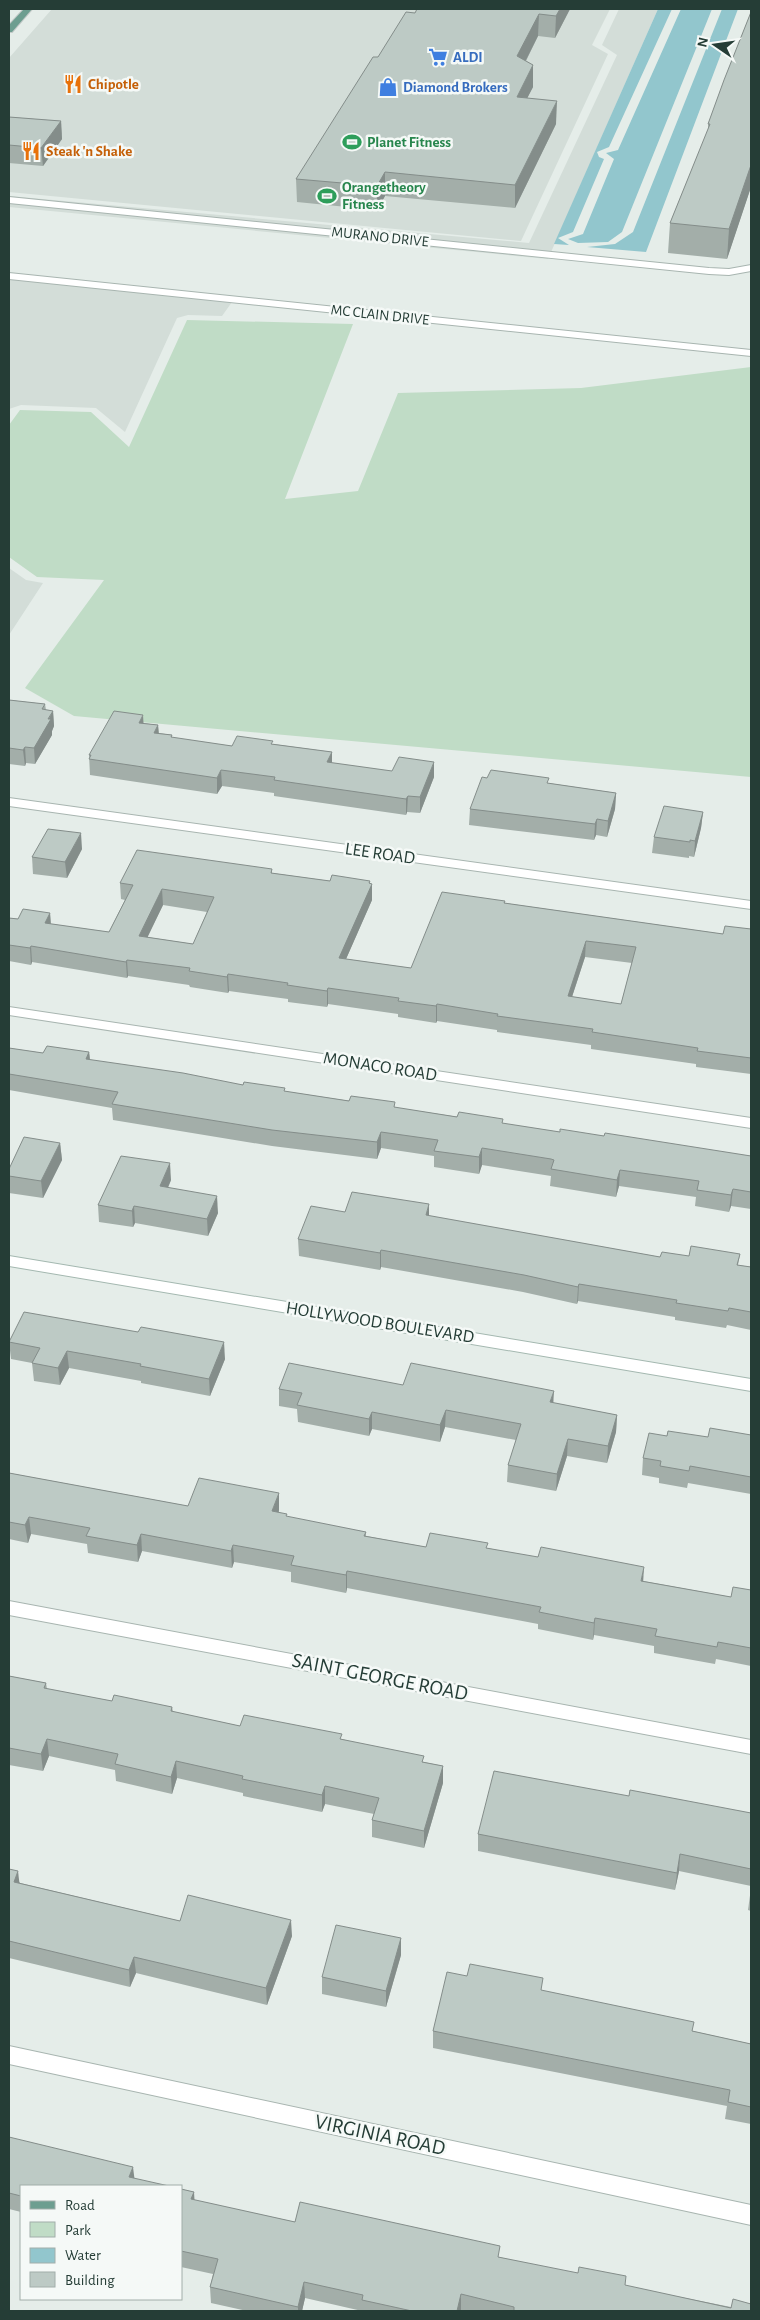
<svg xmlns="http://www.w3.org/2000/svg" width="760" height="2320" font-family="'Alegreya Sans',sans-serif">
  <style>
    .built { fill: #d3ddd8 }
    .green { fill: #c0dcc6 }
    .water { fill: #92c6cd }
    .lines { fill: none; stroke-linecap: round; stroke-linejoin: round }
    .street-casing { stroke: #a8b5b0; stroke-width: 2 }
    .secondary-casing { stroke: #a4b8b0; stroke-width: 2 }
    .primary-casing { stroke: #c2c9c7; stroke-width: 2 }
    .street { fill: #fff; fill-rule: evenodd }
    .secondary { fill: #fff; fill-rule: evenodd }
    .primary { fill: #6d9e90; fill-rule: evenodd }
    .wall { fill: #a3aea9; fill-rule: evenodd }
    .shaded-wall { fill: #848d8a }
    .building { fill: #bdcac5; stroke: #848d8a; fill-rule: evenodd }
    .labels { text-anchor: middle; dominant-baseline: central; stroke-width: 5; stroke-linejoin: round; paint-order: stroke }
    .far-shop-label { font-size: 15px; font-weight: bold; fill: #366cbe; stroke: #f5f9f7; text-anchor: start }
    .far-food-label { font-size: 15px; font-weight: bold; fill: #c56008; stroke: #f5f9f7; text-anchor: start }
    .far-leisure-label { font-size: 15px; font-weight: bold; fill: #27864d; stroke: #f5f9f7; text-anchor: start }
    .far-street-label { font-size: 15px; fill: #253d36; stroke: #f5f9f7 }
    .street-label { font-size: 18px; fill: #253d36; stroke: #f5f9f7 }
    .near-street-label { font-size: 21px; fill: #253d36; stroke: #f5f9f7 }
  </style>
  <rect width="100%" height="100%" fill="#e5ede9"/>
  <g class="built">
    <path d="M52,9H610L592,45L608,54L521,241L9,192V58Z"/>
    <path d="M619,9H658L548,259L9,207V196L529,243L617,55L602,45Z"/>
    <path d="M9,279L232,302L222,316L188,315L177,318L125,432L96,408L21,405L9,409Z"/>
    <path d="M9,568L26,580L43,583L9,635Z"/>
  </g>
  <path class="green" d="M187,320L353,324L285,499L358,491L398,393L581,388L751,367V777L74,716L25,688L104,580L37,577L9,557V425L20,410L91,412L129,447Z"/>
  <g class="water">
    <path d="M658,9H672L609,147L597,152L599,157L604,159L573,232L558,238L569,245L554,244Z"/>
    <path d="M681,9H712L622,232L608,242L578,243L568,239L583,234L614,159L606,153L618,150Z"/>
    <path d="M722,9H738L646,252L587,247L615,244L633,232Z"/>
  </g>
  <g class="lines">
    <g class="street-casing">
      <g id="street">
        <path d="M9,197L709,268L729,269L751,265V271L729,275L709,274L9,203Z"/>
        <path d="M9,273L751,350V356L9,279Z"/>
        <path d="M9,798L751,901V909L9,806Z"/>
        <path d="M9,1007L751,1118V1128L9,1015Z"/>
        <path d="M9,1601L751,1740V1754L9,1615Z"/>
        <path d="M9,2046L751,2205V2225L9,2064Z"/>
      </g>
    </g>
    <g class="secondary-casing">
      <path id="secondary" d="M9,1256L751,1379V1391L9,1266Z"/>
    </g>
    <g class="primary-casing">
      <path id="primary" d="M24,9H32L12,32H9V25Z"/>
    </g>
    <use href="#street" class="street"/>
    <use href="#secondary" class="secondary"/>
    <use href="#primary" class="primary"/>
  </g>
  <g class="wall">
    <path d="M570,9L555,38L538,36L526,61L533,65V87L527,98L556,124L515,208L385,196L377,210L297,202L296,179L378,57L415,13Z"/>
    <path d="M751,12V187L727,259L668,253L670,223L708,130V124Z"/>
    <path d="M9,117L61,121L62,139L43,166L9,163Z"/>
    <path d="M9,700L45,704L46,710L53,711L54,726L52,731V735L35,764L26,763L25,766L9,764Z"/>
    <path d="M143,723L158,725L159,733L172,735V738L232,746L273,744L332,752V763L434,777L420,813L407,812L406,815L274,796V793L222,786L217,794L90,775L89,755Z"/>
    <path d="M548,783L616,793L615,809L607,837L596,835L594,840L469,825L470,809Z"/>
    <path d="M703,812L701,828L694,857L689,856V858L652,853L654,837Z"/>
    <path d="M82,849L67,878L33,874L32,857Z"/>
    <path d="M272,869V873L330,881L372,884V900L346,959L411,968L505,901V903L723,934L751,929V1074L696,1067V1064L591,1049V1045L497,1032V1030L437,1021L436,1023L398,1017V1014L328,1004L327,1007L288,1002V999L229,991L228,993L190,987L189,985L128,976L127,978L32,962L31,965L9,961V918L18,919L50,913L51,924L109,932L125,900L121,899L120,883ZM163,905L207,912L193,944L147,937ZM585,957L632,963L621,1004L572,997Z"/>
    <path d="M9,1048L43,1053L89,1052L90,1060L243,1085L560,1132L604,1136L751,1156V1209L731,1206L729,1212L695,1206L696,1197L619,1186L616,1197L550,1186L551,1176L482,1165L479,1174L434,1167V1156L381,1148L377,1159L272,1146L113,1120L112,1108L9,1090Z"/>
    <path d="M60,1143L62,1160L43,1198L9,1193V1169Z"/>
    <path d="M171,1180L168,1188L218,1213L208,1236L135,1223L133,1227L99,1222L98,1205Z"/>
    <path d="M429,1216L660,1257L740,1254L738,1265L751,1267V1330L727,1325L726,1328L675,1320V1317L578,1301L577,1304L523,1292L381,1267L380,1270L299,1256L298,1239Z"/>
    <path d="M9,1342L225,1359L210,1396L141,1383V1381L69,1368L60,1385L34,1381L32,1363L11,1359Z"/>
    <path d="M403,1385L553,1403L617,1415L616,1432L607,1463L567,1456L556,1491L507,1482L508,1465L516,1440L445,1427L440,1442L372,1429L369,1436L298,1422L297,1409L279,1406V1389Z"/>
    <path d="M751,1435V1494L688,1483L687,1488L659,1483V1478L642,1475L643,1458L667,1436L708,1437Z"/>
    <path d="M9,1473L188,1506L279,1510V1512L287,1517L366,1532V1536L426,1547L488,1548L643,1581L731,1597L751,1590V1666L716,1659L715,1664L654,1653V1646L594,1635L593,1640L538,1629V1624L347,1588L346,1593L291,1582V1572L234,1562L232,1568L142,1551L138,1562L88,1553L87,1544L31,1534L28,1543L9,1539Z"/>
    <path d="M9,1676L46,1683L47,1689L112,1701L172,1707L173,1712L240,1726L342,1739L424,1762L443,1766V1783L424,1848L372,1837V1820L374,1814L325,1804L322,1812L243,1796V1793L177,1778L172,1794L116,1781L115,1770L49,1756L43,1771L9,1765Z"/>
    <path d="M629,1796L751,1813V1886L679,1871L675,1890L478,1851V1834Z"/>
    <path d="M9,1869L20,1883L180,1921L292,1936L267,2005L136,1973L130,1987L9,1958Z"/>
    <path d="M751,1888V1911L748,1910Z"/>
    <path d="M401,1938V1955L386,2007L322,1994V1977Z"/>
    <path d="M467,1976L542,1991L693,2031L751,2044V2124L725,2119L727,2106L433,2048V2031Z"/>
    <path d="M9,2137L21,2186V2212L9,2209Z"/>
    <path d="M181,2189L194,2192V2200L295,2222L499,2257L625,2286L751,2311H464L461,2310V2311H362L305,2298L302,2311H247L211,2303L210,2287L213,2274L181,2267Z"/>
  </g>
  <g class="shaded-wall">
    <path d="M560,9H570L555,38L556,16Z"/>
    <path d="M539,14L538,36L517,78V56Z"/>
    <path d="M533,65V87L516,120L517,97Z"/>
    <path d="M557,101L556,124L515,208V185Z"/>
    <path d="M61,121L62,139L43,166L41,148Z"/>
    <path d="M751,165V187L727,259L729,229Z"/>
    <path d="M385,172V196L377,210V186Z"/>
    <path d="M53,711L54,726L52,731V735L35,764L34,748Z"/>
    <path d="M143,715L144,730L139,723Z"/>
    <path d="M158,725L159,741L154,733Z"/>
    <path d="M25,747L26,763L25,766L23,750Z"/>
    <path d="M332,752V768L327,762Z"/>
    <path d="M434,762V777L420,813V797Z"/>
    <path d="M221,770L222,786L217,794V778Z"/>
    <path d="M616,793L615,809L607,837L608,821Z"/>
    <path d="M408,796L407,812L406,815V799Z"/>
    <path d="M703,812L701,828L694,857L695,841Z"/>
    <path d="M597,819L596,835L594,840L595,824Z"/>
    <path d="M81,833L82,849L67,878L65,862Z"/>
    <path d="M370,881V888L372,884V900L339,975V958Z"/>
    <path d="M162,889L163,905L140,953L139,936Z"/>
    <path d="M50,913L51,929L45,923Z"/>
    <path d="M586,941L585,957L567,1012L568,996Z"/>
    <path d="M31,946L32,962L31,965L30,948Z"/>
    <path d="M127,960L128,976L127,978L126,962Z"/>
    <path d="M228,974L229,991L228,993L227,977Z"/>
    <path d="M328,988V1004L327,1007V991Z"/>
    <path d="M437,1004V1021L436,1023V1006Z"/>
    <path d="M89,1052L91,1069L86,1059Z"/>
    <path d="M381,1132V1148L377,1159V1142Z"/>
    <path d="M60,1143L62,1160L43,1198L41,1181Z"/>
    <path d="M482,1148V1165L479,1174V1157Z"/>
    <path d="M170,1163L171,1180L161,1203L160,1186Z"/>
    <path d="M620,1170L619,1186L616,1197L617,1180Z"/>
    <path d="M733,1189L731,1206L729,1212L731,1195Z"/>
    <path d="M217,1196L218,1213L208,1236L207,1219Z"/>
    <path d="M429,1204V1221L426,1215Z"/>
    <path d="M134,1206L135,1223L133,1227L132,1211Z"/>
    <path d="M381,1250V1267L380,1270V1253Z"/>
    <path d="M579,1284L578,1301L577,1304L578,1287Z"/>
    <path d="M224,1342L225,1359L210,1396L209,1379Z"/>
    <path d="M67,1351L69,1368L60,1385L58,1368Z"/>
    <path d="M554,1391L553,1408L550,1402Z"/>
    <path d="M446,1410L445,1427L440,1442V1425Z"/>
    <path d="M372,1412V1429L369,1436V1419Z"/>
    <path d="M617,1415L616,1432L607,1463L608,1446Z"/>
    <path d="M568,1439L567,1456L556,1491L557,1474Z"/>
    <path d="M279,1493V1510L273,1528L272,1511Z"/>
    <path d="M29,1517L31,1534L28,1543L25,1525Z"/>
    <path d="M141,1534L142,1551L138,1562L137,1545Z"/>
    <path d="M233,1545L234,1562L232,1568L231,1551Z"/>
    <path d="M644,1567L643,1584L641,1581Z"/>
    <path d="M347,1571V1588L346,1593V1575Z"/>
    <path d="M595,1618L594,1635L593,1640L594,1623Z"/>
    <path d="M47,1739L49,1756L43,1771L41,1754Z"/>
    <path d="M176,1761L177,1778L172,1794L171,1777Z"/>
    <path d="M443,1766V1783L424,1848V1831Z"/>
    <path d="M325,1786V1804L322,1812V1795Z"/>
    <path d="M680,1854L679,1871L675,1890L677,1873Z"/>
    <path d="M18,1871L20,1888L14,1882Z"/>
    <path d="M291,1920L292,1936L267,2005L266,1988Z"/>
    <path d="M401,1938V1955L386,2007V1991Z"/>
    <path d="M134,1957L136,1973L130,1987L129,1970Z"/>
    <path d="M133,2167L135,2183L129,2177Z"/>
    <path d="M194,2192L195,2208L191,2199Z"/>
    <path d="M304,2282L305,2298L302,2311H298V2307Z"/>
    <path d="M461,2294V2311H457Z"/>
  </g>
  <g class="building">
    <path d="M417,9H560L556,16L539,14L517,56L533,65L517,97L557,101L515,185L385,172L377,186L296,179L373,57H378L406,12L415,13Z"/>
    <path d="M751,12V165L729,229L670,223L710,124H708L724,80Z"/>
    <path d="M9,117L61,121L41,148L9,145Z"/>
    <path d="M9,700L45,704L42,709L53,711L48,719H51L34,748L25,747L23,750L9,748Z"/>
    <path d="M114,711L143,715L139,723L158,725L154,733L172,735L171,737L232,746L237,736L273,741L271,744L332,752L327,762L392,771L399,757L434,762L420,797L408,796L406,799L274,780L275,777L221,770L217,778L89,759L91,755H89Z"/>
    <path d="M491,770L549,778L547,783L616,793L608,821L597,819L595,824L470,809L482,777L487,778Z"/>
    <path d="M664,806L703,812L695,841L690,840V842L654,837Z"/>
    <path d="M48,829L81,833L65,862L32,857Z"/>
    <path d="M137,850L272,869L271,873L330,881L332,875L370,881L369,883L372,884L339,958L411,968L442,892L505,901L504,903L723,934L725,926L751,929V1058L697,1051L698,1048L592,1032L593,1029L497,1016L498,1014L437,1004L436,1006L398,1001L399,998L328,988L327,991L287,985L288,983L228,974L227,977L189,971L190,968L127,960L126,962L31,946L30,948L9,945V918L18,919L23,909L50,913L45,923L109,932L133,885L120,883ZM162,889L214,897L193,944L139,936ZM586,941L636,947L621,1004L568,996Z"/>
    <path d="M47,1046L89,1052L86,1059L183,1073L243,1085L244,1082L285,1088L284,1091L349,1101L351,1096L395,1102L394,1107L457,1117L459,1112L503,1119L502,1123L560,1132V1129L604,1136L605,1133L751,1156V1192L733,1189L731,1195L697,1190L699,1181L620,1170L617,1180L551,1169L554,1160L551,1159L482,1148L479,1157L434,1151L438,1140L381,1132L377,1142L272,1130L112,1104L118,1092L9,1074V1048L43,1053Z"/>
    <path d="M24,1137L60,1143L41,1181L9,1176V1169Z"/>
    <path d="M121,1156L170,1163L160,1186L217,1196L207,1219L134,1206L132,1211L98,1205Z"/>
    <path d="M352,1192L429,1204L426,1215L660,1257L662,1252L689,1256L691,1246L740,1254L737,1265L751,1267V1312L729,1308L728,1311L676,1303L677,1300L579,1284L578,1287L524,1275L381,1250L380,1253L298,1239L311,1206L345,1212Z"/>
    <path d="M24,1312L138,1332L141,1327L224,1342L209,1379L140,1366L141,1364L67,1351L58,1368L32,1363L40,1348L9,1342Z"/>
    <path d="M289,1363L403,1385L411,1363L554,1391L550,1402L617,1415L608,1446L568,1439L557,1474L508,1465L521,1424L446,1410L440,1425L372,1412L369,1419L297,1405L302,1393L279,1389Z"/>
    <path d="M710,1428L751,1435V1477L690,1466L689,1471L660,1466L661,1461L643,1458L649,1433L667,1436L668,1431L708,1437Z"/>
    <path d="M9,1473L188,1506L199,1478L279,1493L272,1511L287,1514L286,1516L366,1532L364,1536L426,1547L430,1533L488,1543L486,1548L538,1557L541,1547L644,1567L641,1581L731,1597L733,1587L751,1590V1648L718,1642L717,1647L655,1636L657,1629L595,1618L594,1623L539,1612L541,1607L347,1571L346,1575L291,1565L294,1556L233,1545L231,1551L141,1534L137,1545L86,1536L90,1528L29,1517L25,1525L9,1522Z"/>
    <path d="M9,1676L46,1683L44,1688L112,1701L114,1695L172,1707L171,1711L240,1726L244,1715L342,1734L340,1739L424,1756L422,1762L443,1766L424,1831L372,1820L379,1798L325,1786L322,1795L242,1779L243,1776L176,1761L171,1777L115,1764L118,1754L47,1739L41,1754L9,1748Z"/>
    <path d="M494,1771L629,1796L630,1790L751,1813V1869L680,1854L677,1873L478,1834Z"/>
    <path d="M9,1869L18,1871L14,1882L180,1921L188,1895L291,1920L266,1988L134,1957L129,1970L9,1941Z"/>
    <path d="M336,1925L401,1938L386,1991L322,1977Z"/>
    <path d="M470,1964L543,1978L541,1990L694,2022L692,2031L751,2044V2107L728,2102L730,2090L433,2031L447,1972L467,1976Z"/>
    <path d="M9,2137L133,2167L129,2177L169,2186H21V2196L9,2193Z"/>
    <path d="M181,2189L194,2192L191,2199L295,2222L300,2202L500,2246L498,2257L578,2273L579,2267L626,2276L625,2285L731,2308L733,2299L751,2304V2311H514V2307L461,2294L457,2311H412L362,2300L363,2295L304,2282L298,2307L210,2287L218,2259L181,2251Z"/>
  </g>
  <defs>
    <g id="supermarket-bare" transform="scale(1.5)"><path d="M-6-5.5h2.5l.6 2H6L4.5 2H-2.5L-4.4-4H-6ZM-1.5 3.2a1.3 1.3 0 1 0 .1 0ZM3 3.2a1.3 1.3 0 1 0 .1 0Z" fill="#3f7fe0" stroke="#f5f9f7" stroke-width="2.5" paint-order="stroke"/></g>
    <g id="restaurant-bare" transform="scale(1.5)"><path d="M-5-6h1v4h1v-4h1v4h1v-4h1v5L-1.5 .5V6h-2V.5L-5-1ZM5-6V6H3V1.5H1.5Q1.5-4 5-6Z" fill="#e8710a" stroke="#f5f9f7" stroke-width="2.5" paint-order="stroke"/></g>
    <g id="shop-bare" transform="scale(1.5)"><path d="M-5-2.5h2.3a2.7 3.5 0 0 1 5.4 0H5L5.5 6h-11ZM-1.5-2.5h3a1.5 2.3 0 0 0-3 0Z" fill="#3f7fe0" stroke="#f5f9f7" stroke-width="2.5" paint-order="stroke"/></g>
    <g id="stadium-bare" transform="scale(1.5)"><path d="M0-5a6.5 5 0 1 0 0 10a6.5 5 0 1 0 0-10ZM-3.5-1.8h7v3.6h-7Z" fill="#2e9e5b" stroke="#f5f9f7" stroke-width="2.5" paint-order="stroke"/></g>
  </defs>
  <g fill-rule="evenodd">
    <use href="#supermarket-bare" x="438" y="57"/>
    <use href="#restaurant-bare" x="73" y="84"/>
    <use href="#shop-bare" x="388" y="87"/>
    <use href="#stadium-bare" x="352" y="142"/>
    <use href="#restaurant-bare" x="31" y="151"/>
    <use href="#stadium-bare" x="327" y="196"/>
  </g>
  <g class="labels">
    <g class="far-shop-label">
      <text x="453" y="57">ALDI</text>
      <text x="403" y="87">Diamond Brokers</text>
    </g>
    <g class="far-food-label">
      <text x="88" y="84">Chipotle</text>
      <text x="46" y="151">Steak 'n Shake</text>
    </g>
    <g class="far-leisure-label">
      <text x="367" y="142">Planet Fitness</text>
      <text x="342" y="187">Orangetheory<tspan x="342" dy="17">Fitness</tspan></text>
    </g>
    <g class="far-street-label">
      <text transform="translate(380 237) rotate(6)">MURANO DRIVE</text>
      <text transform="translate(380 315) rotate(6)">MC CLAIN DRIVE</text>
    </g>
    <g class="street-label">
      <text transform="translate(380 854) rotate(8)">LEE ROAD</text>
      <text transform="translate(380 1067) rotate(9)">MONACO ROAD</text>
      <text transform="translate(380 1323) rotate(9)">HOLLYWOOD BOULEVARD</text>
    </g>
    <g class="near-street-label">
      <text transform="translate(380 1677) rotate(11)">SAINT GEORGE ROAD</text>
      <text transform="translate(380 2135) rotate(12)">VIRGINIA ROAD</text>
    </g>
  </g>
  <rect width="760" height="2320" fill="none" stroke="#253d36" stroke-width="20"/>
  <rect x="20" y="2185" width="162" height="115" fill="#f5f9f7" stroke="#a2aeaa"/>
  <rect x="30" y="2201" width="25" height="8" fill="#6d9e90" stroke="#a2aeaa"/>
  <text x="65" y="2210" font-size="15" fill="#253d36">Road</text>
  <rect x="30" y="2222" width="25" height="15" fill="#c0dcc6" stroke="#a2aeaa"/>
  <text x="65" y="2235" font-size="15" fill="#253d36">Park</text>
  <rect x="30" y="2248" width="25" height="15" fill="#92c6cd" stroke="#a2aeaa"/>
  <text x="65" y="2260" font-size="15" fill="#253d36">Water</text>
  <rect x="30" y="2272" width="25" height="15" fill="#bdcac5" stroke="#a2aeaa"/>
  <text x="65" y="2285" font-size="15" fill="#253d36">Building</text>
  <g transform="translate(715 45) rotate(283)" stroke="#f5f9f7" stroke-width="4" paint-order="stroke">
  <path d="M0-4L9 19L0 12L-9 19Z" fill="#253d36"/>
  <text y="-8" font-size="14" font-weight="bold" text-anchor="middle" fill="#253d36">N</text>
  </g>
</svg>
